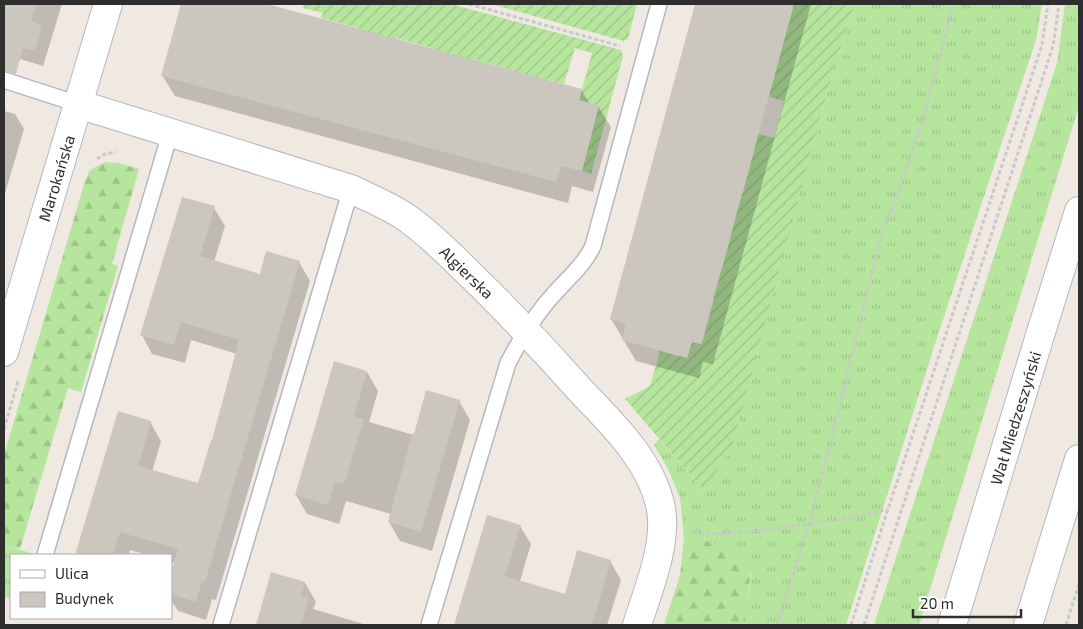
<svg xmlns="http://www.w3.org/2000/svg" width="1083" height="629" font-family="'Exo 2',sans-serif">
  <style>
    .grass { fill: url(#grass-tufts) }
    .forest { fill: url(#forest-firs) }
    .garden { fill: url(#garden-furrows) }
    .shadow { fill: #0003 }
    .building { fill: #cbc7bf }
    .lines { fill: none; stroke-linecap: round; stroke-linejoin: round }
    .lane-casing { stroke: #b4b7c1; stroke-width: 18 }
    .street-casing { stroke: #b4b7c1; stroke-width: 30 }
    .secondary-casing { stroke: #b4b7c1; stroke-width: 30 }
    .path { stroke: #c9c9c9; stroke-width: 3; stroke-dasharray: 4 2.5; stroke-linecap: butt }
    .lane { stroke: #fff; stroke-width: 15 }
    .street { stroke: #fff; stroke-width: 28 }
    .secondary { stroke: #fff; stroke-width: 28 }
    .labels { text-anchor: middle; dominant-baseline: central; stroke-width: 4; stroke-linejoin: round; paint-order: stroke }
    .street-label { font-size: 16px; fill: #2e2e2e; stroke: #fff }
  </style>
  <defs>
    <pattern id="grass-tufts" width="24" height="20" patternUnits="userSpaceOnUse" patternTransform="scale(1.25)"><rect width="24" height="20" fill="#b6e59e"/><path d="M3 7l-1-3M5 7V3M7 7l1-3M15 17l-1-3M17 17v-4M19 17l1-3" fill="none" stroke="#9dc588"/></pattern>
    <pattern id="forest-firs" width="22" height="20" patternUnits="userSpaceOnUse" patternTransform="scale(1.25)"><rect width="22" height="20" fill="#b6e59e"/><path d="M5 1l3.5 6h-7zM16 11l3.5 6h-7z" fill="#9dc588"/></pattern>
    <pattern id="garden-furrows" width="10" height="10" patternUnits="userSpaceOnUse" patternTransform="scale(1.25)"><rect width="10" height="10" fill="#b6e59e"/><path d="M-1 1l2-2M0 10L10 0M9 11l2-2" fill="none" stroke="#9dc588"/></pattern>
  </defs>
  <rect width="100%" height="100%" fill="#efe9e1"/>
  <g class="grass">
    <path d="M855,4H1042L1036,40L934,347L846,625H740L749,592L751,574L712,543L703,539H684L680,498L668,469L654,445L659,439L704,491L760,338L822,111L838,56Z"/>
    <path d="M1065,4H1079V106L919,625H874L1057,63Z"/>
    <path d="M4,545L34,554V555H11V599L4,597Z"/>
  </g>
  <g class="forest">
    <path d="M105,162L118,163L139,169L112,264L118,266L81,392L68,388L20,549L4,545V455L85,181L90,170Z"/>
    <path d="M684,539H703L748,560C753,583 747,603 740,625H664L680,575Z"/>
  </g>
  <g class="garden">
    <path d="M304,4H451L621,50L623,56L591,174L582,171L599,106L579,100L592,53L575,48L564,84L547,79L544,88L506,78L508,69L473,59L430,58L432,48L396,38L393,48L358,28L321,18L323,13L303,8Z"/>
    <path d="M491,4H637L628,39L624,41Z"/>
    <path d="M794,4H855L838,56L822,111L732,447L704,491L625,399L650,386L660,351L687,358L692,342L702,344L714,299L704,296L712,266L722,269L734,224L732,191L743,193L755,147L749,131L774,138L784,101L769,97Z"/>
  </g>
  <g class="shadow">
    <path d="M4,4H62L43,66L4,54Z"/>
    <path d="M183,4H262L581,90L590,104L598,106L611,127L593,192L572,186L568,203L175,96L162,75Z"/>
    <path d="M696,4H811L713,364L703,362L699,378L636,361L611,319Z"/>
    <path d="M4,111L15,114L24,129L4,197Z"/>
    <path d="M214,208L225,226L214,262L261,276L299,262L310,281L216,600L212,599L206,620L178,611L171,600V577L175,563L171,562V555H147L130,550L129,555H77L119,413L150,422L161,441L152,472L199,485L213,442L237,354L191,340L185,363L152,354L142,335Z"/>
    <path d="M367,372L378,391L369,422L414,435L459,401L470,420L432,551L400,541L389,522L391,514L346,501L339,524L307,514L296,495Z"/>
    <path d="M488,516L520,526L531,544L520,581L565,595L610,561L621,580L607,625H455Z"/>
    <path d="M272,574L305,583L316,602L313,609L367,625H257Z"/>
  </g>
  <g class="building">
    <path d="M4,4H36L31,21L42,25L35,51L23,48L16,74L4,71Z"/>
    <path d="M181,4H267L582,89L579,100L599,105L582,171L561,166L556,182L161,76Z"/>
    <path d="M695,4H794L701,344L692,342L687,358L622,340L626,324L610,319Z"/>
    <path d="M182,197L215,206L200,256L260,274L266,251L300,261L205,582L202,581L196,602L171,594V573L178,549L120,532L113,555H75L118,411L151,421L138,466L198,483L211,440H212L239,340L181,322L174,345L140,335Z"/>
    <path d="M334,361L367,371L354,417L364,419L344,484L335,482L328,505L295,495Z"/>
    <path d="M426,390L460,400L421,532L388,522L412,433L414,434Z"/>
    <path d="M487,515L521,525L505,576L565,594L577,550L611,560L592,625H454Z"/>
    <path d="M271,572L305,582L301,596L309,598L301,625H256Z"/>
  </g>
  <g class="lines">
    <g class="lane-casing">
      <g id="lane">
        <path d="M4,80L78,104"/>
        <path d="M45,555L170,134"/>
        <path d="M221,625L351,189"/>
        <path d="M429,625L508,363C521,338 535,314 555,293C569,277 584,265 593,246L659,4"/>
      </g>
    </g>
    <g class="street-casing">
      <g id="street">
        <path d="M78,104L351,189C371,199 393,207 411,221C438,241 460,265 484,288C517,321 549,355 580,390C611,423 649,458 660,504C669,541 648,590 637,625"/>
        <path d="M4,352L108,4"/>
      </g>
    </g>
    <g class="secondary-casing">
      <g id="secondary">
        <path d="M952,625L1041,332L1079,211"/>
        <path d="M1028,625L1079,459"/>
      </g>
    </g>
    <g class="path">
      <path d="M469,4L620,46"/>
      <path d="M97,159L105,154L116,152"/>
      <path d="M4,429L18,381"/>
      <path d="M693,532C723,536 755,531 785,527C819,522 854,519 887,509"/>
      <path d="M777,625L809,524L833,434L878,248C893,201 913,155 926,107C936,73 944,38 953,4"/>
      <path d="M851,625L888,509L1042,45L1048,4"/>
      <path d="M864,625L1053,46L1059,4"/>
      <path d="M1066,625L1079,584"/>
    </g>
    <use href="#lane" class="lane"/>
    <use href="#street" class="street"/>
    <use href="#secondary" class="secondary"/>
  </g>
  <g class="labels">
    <g class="street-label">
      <text transform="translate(56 178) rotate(-73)">Marokańska</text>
      <text transform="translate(467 272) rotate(44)">Algierska</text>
      <text transform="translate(1015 418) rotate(-73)">Wał Miedzeszyński</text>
    </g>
  </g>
  <rect width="1083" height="629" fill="none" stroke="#2e2e2e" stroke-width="10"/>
  <rect x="10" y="554" width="162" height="65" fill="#ffffff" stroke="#ababab"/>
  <rect x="20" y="570" width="25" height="8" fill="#ffffff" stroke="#ababab"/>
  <text x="55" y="579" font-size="15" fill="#2e2e2e">Ulica</text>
  <rect x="20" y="592" width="25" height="15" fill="#cbc7bf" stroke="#ababab"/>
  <text x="55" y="604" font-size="15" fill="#2e2e2e">Budynek</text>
  <path d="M913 609v8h108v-8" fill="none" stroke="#2e2e2e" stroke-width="2.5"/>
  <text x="920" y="609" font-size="15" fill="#2e2e2e" stroke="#ffffff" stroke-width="4" paint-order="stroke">20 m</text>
</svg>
